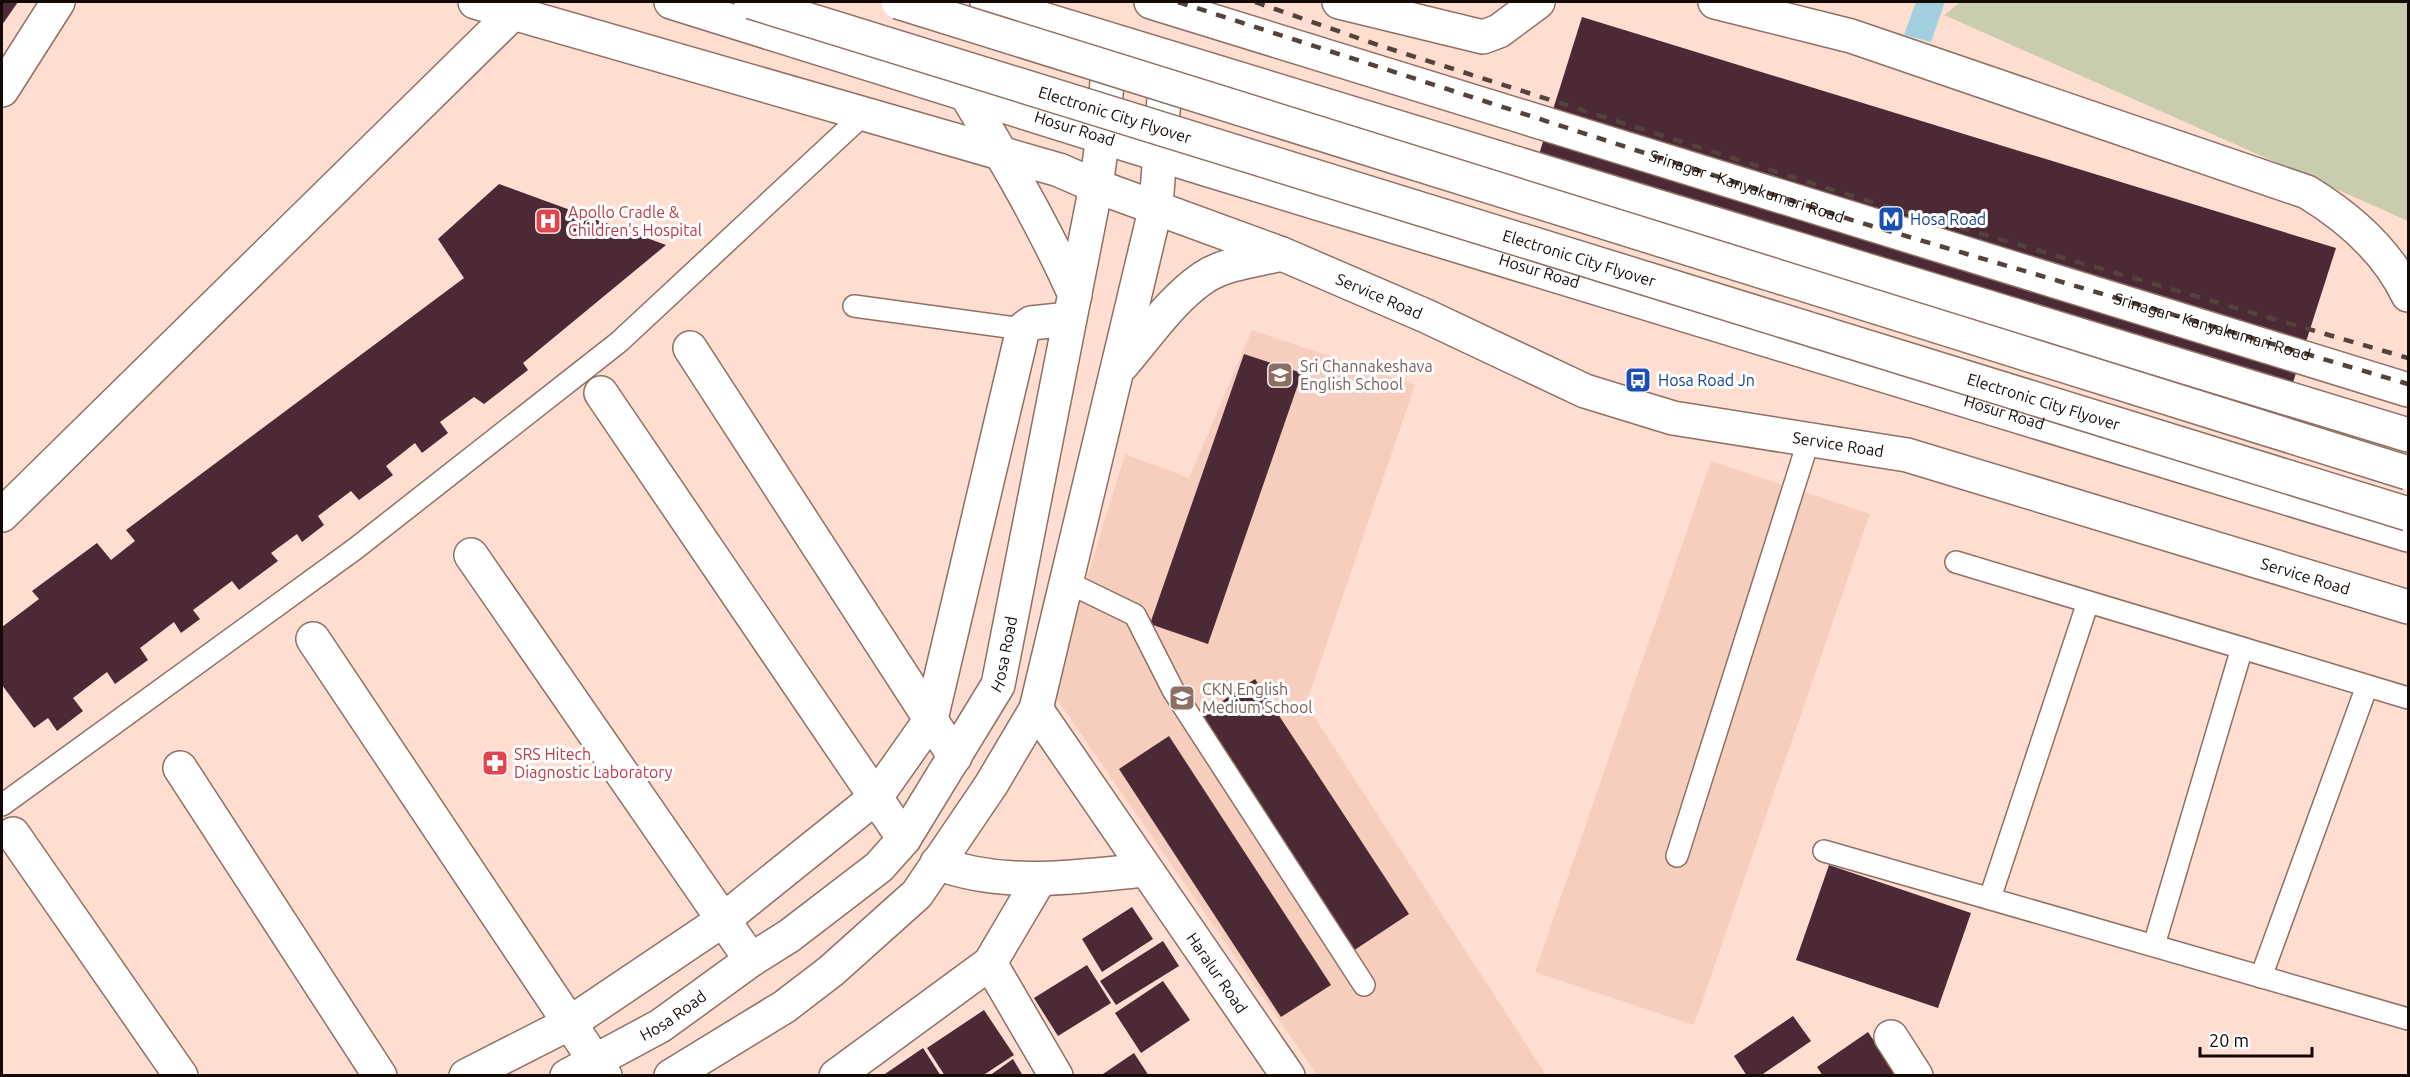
<svg xmlns="http://www.w3.org/2000/svg" width="2410" height="1077" font-family="Ubuntu,sans-serif">
  <style>
    .built { fill: #f7cebe }
    .green { fill: #c9cdad }
    .water { fill: #a3d0e1 }
    .building { fill: #4b2935 }
    .lines { fill: none; stroke-linecap: round; stroke-linejoin: round }
    .service-casing { stroke: #8e7064; stroke-width: 24 }
    .minor-casing { stroke: #8e7064; stroke-width: 36 }
    .tertiary-casing { stroke: #8e7064; stroke-width: 36 }
    .secondary-casing { stroke: #8e7064; stroke-width: 36 }
    .trunk-casing { stroke: #8e7064; stroke-width: 36 }
    .service { stroke: #fff; stroke-width: 21 }
    .minor { stroke: #fff; stroke-width: 33 }
    .tertiary { stroke: #fff; stroke-width: 33 }
    .secondary { stroke: #fff; stroke-width: 33 }
    .trunk { stroke: #fff; stroke-width: 33 }
    .rail { stroke: #53433c; stroke-width: 4.5; stroke-dasharray: 10 10; stroke-linecap: butt }
    .motorway-bridge-casing { stroke: #8e7064; stroke-width: 36; stroke-linecap: butt }
    .motorway-bridge { stroke: #fff; stroke-width: 33 }
    .labels { text-anchor: middle; dominant-baseline: central; stroke-width: 6; stroke-linejoin: round; paint-order: stroke }
    .street-label { font-size: 16px; fill: #130905; stroke: #fff }
    .health-label { font-size: 16px; fill: #be3a42; stroke: #fff; text-anchor: start }
    .transit-label { font-size: 16px; fill: #164399; stroke: #fff; text-anchor: start }
    .education-label { font-size: 16px; fill: #785e54; stroke: #fff; text-anchor: start }
  </style>
  <rect width="100%" height="100%" fill="#ffddd0"/>
  <g class="built">
    <path d="M1252,330L1415,385L1306,704L1546,1075H1317L1052,692L1125,454L1189,478Z"/>
    <path d="M1711,461L1870,514L1694,1025L1535,972Z"/>
  </g>
  <path class="green" d="M1961,2H2408V221L1944,15Z"/>
  <path class="water" d="M1916,2H1945L1931,42L1904,35Z"/>
  <g class="building">
    <path d="M2,2H18L2,25Z"/>
    <path d="M1582,17L2336,248L2289,395L1536,164Z"/>
    <path d="M499,184L666,245L523,363L528,370L484,404L474,397L440,422L448,433L422,453L415,443L386,466L393,475L359,500L351,491L318,516L324,525L302,542L297,534L271,553L278,561L239,590L232,581L193,610L200,619L181,633L174,622L140,648L148,660L115,684L107,672L73,698L83,711L57,731L48,718L34,728L2,685V627L39,599L32,591L97,543L111,560L135,541L126,530L464,278L438,239Z"/>
    <path d="M1244,354L1302,373L1208,644L1150,624Z"/>
    <path d="M1255,679L1409,914L1353,951L1200,716Z"/>
    <path d="M1169,736L1331,985L1281,1017L1119,769Z"/>
    <path d="M1829,865L1971,913L1938,1008L1796,960Z"/>
    <path d="M1132,907L1153,939L1102,972L1082,939Z"/>
    <path d="M1163,941L1179,966L1116,1005L1100,981Z"/>
    <path d="M1087,965L1111,1003L1058,1036L1034,998Z"/>
    <path d="M1163,981L1190,1020L1141,1053L1115,1013Z"/>
    <path d="M984,1010L1014,1055L982,1076H945L927,1048Z"/>
    <path d="M1793,1016L1811,1041L1760,1076H1747L1734,1056Z"/>
    <path d="M1868,1032L1897,1076H1823L1817,1067Z"/>
    <path d="M923,1048L941,1076H882Z"/>
    <path d="M1134,1053L1149,1076H1100Z"/>
    <path d="M1013,1059L1023,1076H989Z"/>
  </g>
  <g class="lines">
    <g class="service-casing">
      <g id="service">
        <path d="M854,306L1023,329"/>
        <path d="M1956,562L2408,698"/>
        <path d="M1067,582L1135,615L1173,690L1364,985"/>
        <path d="M2,805L355,549L619,342L863,115"/>
        <path d="M1824,851L2408,1019"/>
        <path d="M1677,856L1809,439"/>
        <path d="M1990,898L2088,602"/>
        <path d="M2154,945L2242,648"/>
        <path d="M2261,977L2367,686"/>
      </g>
    </g>
    <g class="minor-casing">
      <g id="minor">
        <path d="M2,90L58,2"/>
        <path d="M690,348L955,757"/>
        <path d="M601,393L904,839"/>
        <path d="M2,515L513,13"/>
        <path d="M471,555L751,960"/>
        <path d="M313,639L605,1076"/>
        <path d="M180,768L380,1076"/>
        <path d="M13,834L181,1076"/>
        <path d="M990,963L1056,1076"/>
        <path d="M1891,1037L1916,1076"/>
      </g>
    </g>
    <g class="tertiary-casing">
      <g id="tertiary">
        <path id="s1" d="M475,2L1059,170L1096,186L1282,254L1426,316L1585,391L1673,418L1907,455L2408,607"/>
        <path d="M1151,2L2408,390"/>
        <path d="M1339,2L1483,37L1499,31L1538,2"/>
        <path d="M1715,2L1851,36L2307,192C2348,217 2387,251 2408,295"/>
        <path id="s2" d="M1036,709L1288,1076"/>
        <path d="M937,863C1004,888 1075,877 1144,870"/>
        <path d="M466,1076L570,1023L723,920L876,797L931,719L1023,329L1031,323L1069,319"/>
        <path d="M836,1076L990,963L1039,880"/>
      </g>
    </g>
    <g class="secondary-casing">
      <g id="secondary">
        <path d="M965,93C1005,159 1043,224 1075,295"/>
        <path d="M1122,365C1147,336 1171,300 1203,278C1225,263 1257,260 1282,254"/>
        <path id="s3" d="M567,1076L660,1026L751,960L789,936L879,867L904,839L998,685L1096,186L1103,136L1110,41"/>
        <path d="M671,1076L784,1007L831,971L917,894L991,785L1036,709L1156,206L1167,58"/>
      </g>
    </g>
    <g class="trunk-casing">
      <g id="trunk">
        <path id="s4" d="M671,2L1202,168L2408,535"/>
        <path d="M987,2L2408,435"/>
      </g>
    </g>
    <use href="#service" class="service"/>
    <use href="#minor" class="minor"/>
    <use href="#tertiary" class="tertiary"/>
    <use href="#secondary" class="secondary"/>
    <use href="#trunk" class="trunk"/>
    <g class="rail">
      <path id="s5" d="M1178,2L1855,221L2408,384"/>
      <path d="M1255,2L1378,45L1858,198L2408,358"/>
    </g>
    <g class="motorway-bridge-casing">
      <g id="motorway-bridge">
        <path id="s6" d="M751,2L2408,514"/>
        <path d="M898,2L2408,473"/>
      </g>
    </g>
    <use href="#motorway-bridge" class="motorway-bridge"/>
  </g>
  <defs>
    <g id="metro-square" transform="scale(1.35)"><rect x="-9" y="-9" width="18" height="18" rx="4" fill="#1a4fb4" stroke="#fff"/><path d="M-5.5 5V-5H-3L0 0L3-5H5.5V5H3V-.5L0 4L-3-.5V5Z" fill="#fff"/></g>
    <g id="hospital-square" transform="scale(1.35)"><rect x="-9" y="-9" width="18" height="18" rx="4" fill="#e0444e" stroke="#fff"/><path d="M-5-5h3v3.5h4V-5h3V5h-3V1.5h-4V5h-3Z" fill="#fff"/></g>
    <g id="school-square" transform="scale(1.35)"><rect x="-9" y="-9" width="18" height="18" rx="4" fill="#8d6e63" stroke="#fff"/><path d="M0-5L7-2L0 1L-7-2ZM-4 1L0 2.5L4 1V4Q0 6-4 4Z" fill="#fff"/></g>
    <g id="bus-square" transform="scale(1.35)"><rect x="-9" y="-9" width="18" height="18" rx="4" fill="#1a4fb4" stroke="#fff"/><path d="M-5-6H5V4H4V6H2V4H-2V6H-4V4H-5ZM-3.5-4V0h7V-4ZM-3.5 1.2v1.5H-2V1.2ZM2 1.2v1.5H3.5V1.2Z" fill="#fff"/></g>
    <g id="pharmacy-square" transform="scale(1.35)"><rect x="-9" y="-9" width="18" height="18" rx="4" fill="#e0444e" stroke="#fff"/><path d="M-2-6h4v4h4v4h-4v4h-4v-4h-4v-4h4Z" fill="#fff"/></g>
  </defs>
  <g fill-rule="evenodd">
    <use href="#metro-square" x="1891" y="219"/>
    <use href="#hospital-square" x="548" y="221"/>
    <use href="#school-square" x="1280" y="375"/>
    <use href="#bus-square" x="1638" y="380"/>
    <use href="#school-square" x="1182" y="698"/>
    <use href="#pharmacy-square" x="495" y="763"/>
  </g>
  <g class="labels">
    <g class="street-label">
      <text stroke="none"><textPath href="#s6" startOffset="381">Electronic City Flyover</textPath></text>
      <text stroke="none"><textPath href="#s4" startOffset="423">Hosur Road</textPath></text>
      <text stroke="none"><textPath href="#s5" startOffset="598">Srinagar - Kanyakumari Road</textPath></text>
      <text stroke="none"><textPath href="#s6" startOffset="867">Electronic City Flyover</textPath></text>
      <text stroke="none"><textPath href="#s4" startOffset="909">Hosur Road</textPath></text>
      <text stroke="none"><textPath href="#s1" startOffset="952">Service Road</textPath></text>
      <text stroke="none"><textPath href="#s5" startOffset="1084">Srinagar - Kanyakumari Road</textPath></text>
      <text stroke="none"><textPath href="#s6" startOffset="1353">Electronic City Flyover</textPath></text>
      <text stroke="none"><textPath href="#s4" startOffset="1395">Hosur Road</textPath></text>
      <text stroke="none"><textPath href="#s1" startOffset="1438">Service Road</textPath></text>
      <text stroke="none"><textPath href="#s1" startOffset="1924">Service Road</textPath></text>
      <text stroke="none"><textPath href="#s3" startOffset="626">Hosa Road</textPath></text>
      <text stroke="none"><textPath href="#s2" startOffset="320">Haralur Road</textPath></text>
      <text stroke="none"><textPath href="#s3" startOffset="122">Hosa Road</textPath></text>
    </g>
    <g class="health-label">
      <text x="568" y="212">Apollo Cradle &amp;<tspan x="568" dy="18">Children's Hospital</tspan></text>
      <text x="514" y="754">SRS Hitech<tspan x="514" dy="18">Diagnostic Laboratory</tspan></text>
    </g>
    <g class="transit-label">
      <text x="1910" y="219">Hosa Road</text>
      <text x="1658" y="380">Hosa Road Jn</text>
    </g>
    <g class="education-label">
      <text x="1300" y="366">Sri Channakeshava<tspan x="1300" dy="18">English School</tspan></text>
      <text x="1202" y="689">CKN English<tspan x="1202" dy="18">Medium School</tspan></text>
    </g>
  </g>
  <rect width="2410" height="1077" fill="none" stroke="#130905" stroke-width="6"/>
  <path d="M2200 1047v9h112v-9" fill="none" stroke="#130905" stroke-width="3"/>
  <text x="2209" y="1047" font-size="18" fill="#130905" stroke="#ffffff" stroke-width="4.5" paint-order="stroke">20 m</text>
</svg>
